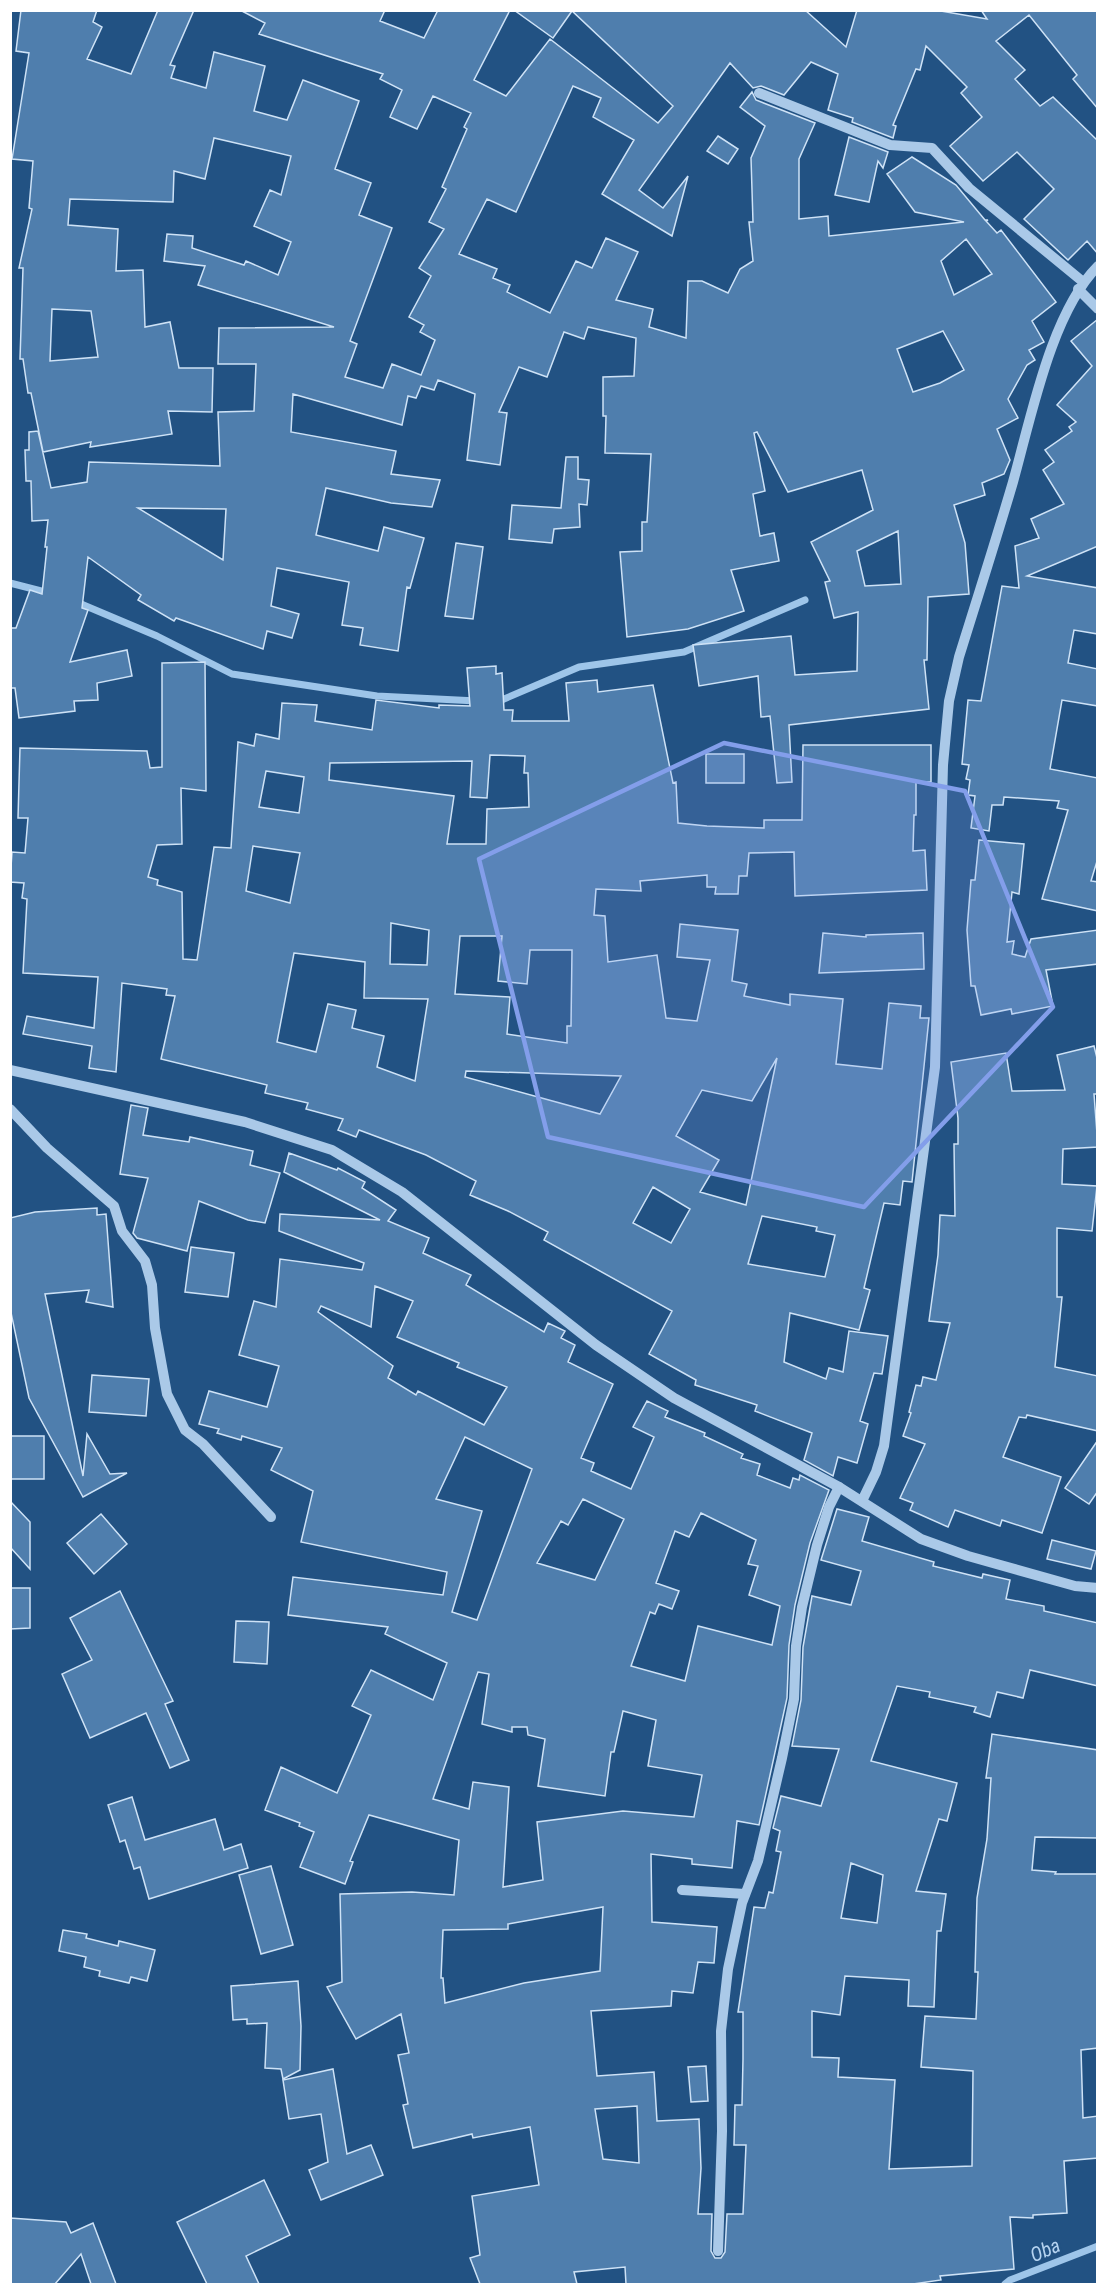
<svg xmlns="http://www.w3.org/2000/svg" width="1108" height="2295" font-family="'Roboto Condensed',sans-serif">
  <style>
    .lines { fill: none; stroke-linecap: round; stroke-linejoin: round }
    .stream { stroke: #9ec5e9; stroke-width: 7 }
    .building { fill: #4f7ead; stroke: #cee2f6; stroke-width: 1.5; fill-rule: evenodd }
    .minor { stroke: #aac9e8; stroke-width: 10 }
    .marked { fill: #839eea; fill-opacity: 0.2; stroke: #839eea; stroke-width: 4.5; stroke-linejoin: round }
    .labels { text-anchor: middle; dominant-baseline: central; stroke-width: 4.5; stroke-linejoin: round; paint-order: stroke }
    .water-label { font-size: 20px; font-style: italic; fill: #b5d3f0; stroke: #225283 }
  </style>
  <rect width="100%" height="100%" fill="#225283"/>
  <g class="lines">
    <g class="stream">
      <path d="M10,583L49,593"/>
      <path d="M74,601L157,636L232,674L377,696L477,701"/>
      <path d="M497,702L579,667L684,652L805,600"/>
      <path d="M1005,2284L1010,2280L1098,2246"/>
    </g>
  </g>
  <g class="building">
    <path d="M21,10H97L93,22L102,27L87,59L131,74L158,10H194L170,65L175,66L171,78L206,88L214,52L265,66L254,111L287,120L303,80L359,101L335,169L371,183L359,215L392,228L350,341L357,344L345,377L383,388L392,364L421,375L435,340L420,332L424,325L409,317L431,276L419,268L444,229L429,222L446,189L442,187L467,129L464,127L471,113L433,96L417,129L390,117L402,90L380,79L383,74L259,34L265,23L240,10H385L380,21L424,38L438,10H510L474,80L506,96L550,39L658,123L673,106L572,11L553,38L514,10H805L846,47L857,10H935L987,19L981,10H1098V109L1073,79L1077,75L1029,15L996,41L1025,70L1015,79L1040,106L1053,97L1098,141V254L1087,241L1068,260L1024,219L1054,189L1017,152L983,181L950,146L982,117L961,93L967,87L926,46L920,70L916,69L893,125L896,126L893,138L852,122L853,118L828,110L838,74L811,62L784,95L761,86L753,88L730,63L639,190L663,208L688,176L672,236L602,194L634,140L593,117L601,98L573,86L516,212L487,199L459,254L497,269L493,278L510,285L507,292L550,313L576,261L592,268L606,238L638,252L616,300L653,309L649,327L686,338L688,281H702L728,293L740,269L753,261L749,222H753L751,158L765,126L740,107L752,92L756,100L815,123L799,159V219L828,216L829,236L964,222L915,212L887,174L912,157L956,185L985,220H988L986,221L997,233L1001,230L1056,302L1032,321L1044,342L1029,350L1035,360L1027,365L1008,399L1018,418L997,429L1010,460L1004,474L982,483L985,495L954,505L965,543L969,594L928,597L927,660H924L929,709L789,725L792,782L777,783L770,716L761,717L758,676L699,686L693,645L791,636L795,675L857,671L858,612L834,618L825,582L830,581L811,542L873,510L862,470L788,492L757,432L754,433L765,491L753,494L760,536L774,533L779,561L731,570L744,611L688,629L627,637L620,552L642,551V522H647L651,454L605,453L606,416H603V377L634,376L636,338L588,327L584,339L564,332L547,377L519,367L499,412L507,413L500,465L467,460L475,394L438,380L434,390L421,386L416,398L408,396L402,425L293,394L291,432L396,451L391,474L440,480L432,507L391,503L326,488L316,535L378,551L384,527L424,538L410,588L407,587L398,651L360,645L363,628L342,625L349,582L277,568L271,606L299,614L292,638L267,631L263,649L176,618L174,621L138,600L141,595L88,557L82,608L88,610L70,662L127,650L132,676L97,683L98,700L74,701L75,711L19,718L15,688H10V628H16L30,590L42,594L47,547H45L48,520L32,521L31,481H26L25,450H29V432L38,431L51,488L87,482L89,462L220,466L218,412L254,411L256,364H218L219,328L334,327L198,285L205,266L164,261L167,234L193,236L192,248L244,265L246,261L278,275L291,242L254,226L270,190L281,195L291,156L214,138L205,179L174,171L173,202L70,199L68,225L118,229L116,271L143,270L145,327L170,322L179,368H213L212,412L168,411L172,434L90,447L91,442L43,452L31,393H28L23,359H20L23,268H19L32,209L29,208L33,161L12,159L29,53L16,51ZM966,239L992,274L954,295L941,261ZM52,309L91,311L98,357L50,361ZM943,331L964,370L940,383L913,392L897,349ZM138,508L226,509L223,560ZM898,531L901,584L865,586L857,551Z"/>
    <path d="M718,136L738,149L728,164L707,151Z"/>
    <path d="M849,137L888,152L883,168L878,161L869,202L835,195Z"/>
    <path d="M1098,319V546L1027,576L1098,588V634L1074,630L1068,663L1098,669V706L1062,700L1050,769L1098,778V858L1091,881L1098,882V911L1042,899L1068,810L1057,808L1059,801L1004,797L1003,805H992L989,831L971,828L975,796L968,795L970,780L966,779L969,765L962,764L968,700L981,701L1002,586L1019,588L1015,546L1039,538L1031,519L1064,504L1043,470L1054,462L1045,450L1072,431L1069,427L1076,422L1057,405L1092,366L1071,341Z"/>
    <path d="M566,457H578V479L589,480L587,505L579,504L580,527L554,529L552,543L509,539L512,505L561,508Z"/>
    <path d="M456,543L483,547L473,619L445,616Z"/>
    <path d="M205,662L206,791L181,788L182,844L157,845L148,877L158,880L157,885L182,892L183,959L197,960L214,847L231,848L238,742L254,746L256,734L279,739L282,703L317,705L315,721L372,730L376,700L439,708V705L470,706L467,668L496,666V674L502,673L504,710H513L512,721H569L566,683L597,680L598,692L653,685L673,783L676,782L678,823L707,826L764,828V820H802L803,745H931V782H916V815H914L913,851L925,850L927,890L795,896L794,852L749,853L747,876H739L738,894H715L716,887H707V875L640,881L641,891L596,889L594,915L605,916L608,962L657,955L666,1018L697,1021L710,960L677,957L680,924L738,930L732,981L747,984L744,996L790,1005V994L843,999L836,1064L882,1069L889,1003L921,1006L920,1018H929L912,1182L903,1181L900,1205L884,1203L864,1288L870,1290L859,1330L790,1313L784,1362L826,1379L829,1368L843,1372L849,1331L888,1336L882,1374L874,1373L860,1421L868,1424L857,1463L838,1457L833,1476L804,1460L812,1433L755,1411L757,1405L695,1385L696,1380L649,1354L672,1311L544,1240L548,1232L508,1211L470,1195L476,1181L426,1155L359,1130L356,1137L338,1130L343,1119L306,1109L308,1103L265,1093L267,1085L161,1059L175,996L166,995L167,989L122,983L116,1072L89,1068L92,1046L23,1034L27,1016L94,1028L98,977L23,973L27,899L22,898L24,883L10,882L12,852L25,853L28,818H18L20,748L147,751L150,768L162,767V663ZM490,755L525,756L524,773H528L529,807L487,809L486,844H447L454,796L329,780L330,763L472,761L470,797L487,798ZM266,771L304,777L299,813L259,807ZM253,846L300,853L290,903L246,891ZM391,923L429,930L427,965L390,964ZM460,936H502L498,981L527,984L530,950H572L571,1026H567V1043L507,1034L510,997L455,994ZM294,953L365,962L364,998L428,999L415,1081L377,1067L384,1036L352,1028L356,1010L328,1004L316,1052L277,1042ZM777,1058L746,1205L700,1192L719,1160L676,1136L702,1090L752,1101ZM466,1071L621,1076L600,1114L465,1077ZM653,1187L690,1209L671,1243L633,1223ZM762,1216L817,1227L816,1231L835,1235L825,1277L748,1264Z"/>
    <rect x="706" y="754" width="38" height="29"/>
    <path d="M979,840L1024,844L1019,894L1012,892L1007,942L1014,941L1012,954L1025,957L1031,939L1098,930V964L1046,970L1053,1006L1012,1014L1011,1009L981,1015L975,986H971L967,930L971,880H975Z"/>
    <path d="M823,933L866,937V935L923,933L924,969L819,973Z"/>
    <path d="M1094,1046L1098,1062V1094H1094L1098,1147L1063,1149L1062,1184L1097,1186L1092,1231L1057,1228V1297H1062L1055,1367L1098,1376V1431L1027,1415L1026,1418L1019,1417L1003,1457L1061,1477L1042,1533L1002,1520L1000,1526L955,1510L948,1527L910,1510L913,1503L900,1498L925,1444L903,1436L911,1413L909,1412L916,1385L921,1386L923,1377L936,1380L950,1323L929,1321L938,1255L940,1215L955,1216L954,1144H958V1118L951,1062L1006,1053L1012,1091L1065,1090L1057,1055Z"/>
    <path d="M131,1105L148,1108L143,1135L189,1142L190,1137L253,1151L250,1165L280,1173L265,1223L248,1220L199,1201L187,1251L137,1238L133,1233L148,1178L120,1174Z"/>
    <path d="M289,1153L337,1170L338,1168L365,1182L362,1188L396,1210L388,1221L429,1238L423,1253L471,1275L466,1285L544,1332L548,1323L565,1331L561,1338L575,1345L568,1362L613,1384L581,1458L594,1463L591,1471L631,1489L654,1437L633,1427L647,1401L668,1411L665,1417L705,1433L704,1436L743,1454L741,1458L760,1464L757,1475L790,1488L793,1478L799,1480L800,1475L829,1490L810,1543L795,1605L789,1645L787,1698L759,1825L737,1821L732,1868L692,1864V1859L651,1854L652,1922L717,1927L714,1963L698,1962L693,1993L672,1991L671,2006L591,2011L597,2076L654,2072L657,2121L699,2119L701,2168L698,2214H712L711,2251L715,2258H721L725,2252L727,2214H743L746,2145H734L735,2105H742L743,2059V2012H738L754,1907L765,1908L769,1892L773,1893L781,1852L776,1851L780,1831L773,1828L781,1796L821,1806L839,1749L792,1746L801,1700L803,1647L812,1596L851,1605L861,1571L821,1560L837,1509L869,1517L862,1541L934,1562L933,1566L982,1578L983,1574L1010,1580L1006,1599L1044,1606V1611L1098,1623V1686L1030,1670L1023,1698L997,1692L990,1717L974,1712L976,1707L929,1697L930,1692L897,1686L871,1761L957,1783L947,1821L939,1819L916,1891L946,1894L941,1931H937L934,2007L908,2006L909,1980L845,1976L840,2015L812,2011V2057L839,2058L838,2077L895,2080L889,2169L972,2166L973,2071L921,2067L925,2016L976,2019L978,1972H975L977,1898L987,1839L991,1778H986L992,1734L1098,1750V1838L1035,1837L1032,1870L1056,1872L1055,1874H1098V2048L1081,2050L1083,2118L1098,2116V2158L1064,2161L1067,2213L1033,2215V2218L1010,2217L1014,2269L940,2276L941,2280L913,2284H626L625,2267L574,2272L577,2284H480L470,2258L480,2255L472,2196L539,2185L530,2127L473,2138L472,2134L413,2148L403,2105L408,2104L398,2055L409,2053L401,2014L356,2039L327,1987L342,1982L340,1894L412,1892L454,1895L459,1840L369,1815L350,1861L353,1862L345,1884L300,1867L314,1832L299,1826L300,1823L265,1810L281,1767L337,1793L371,1715L352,1706L371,1670L433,1700L447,1663L385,1634L388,1627L288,1615L293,1577L443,1595L447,1572L301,1542L313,1491L271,1470L282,1448L242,1436L241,1440L217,1433L219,1429L199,1424L209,1391L267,1407L279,1366L239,1355L254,1301L276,1307L280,1259L362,1270L364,1263L279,1231L280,1214L380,1220L284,1172ZM375,1286L413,1301L397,1337L459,1363L457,1367L507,1387L484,1425L418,1391L416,1395L388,1378L393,1366L318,1312L321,1306L371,1327ZM465,1437L532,1469L477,1620L452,1612L482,1511L436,1499ZM583,1499L624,1519L595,1580L537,1563L561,1521L568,1525ZM701,1513L756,1540L748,1564L758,1566L749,1595L780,1606L772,1645L698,1626L685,1681L631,1666L650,1612L655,1614L659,1604L672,1609L679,1591L656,1583L675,1531L689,1537ZM478,1672L489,1674L482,1724L512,1732V1727H527L528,1735L545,1739L538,1786L605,1796L611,1752H614L623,1711L656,1720L648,1766L702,1775L694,1817L623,1811L537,1822L543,1880L503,1887L509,1787L473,1782L469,1809L433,1799ZM851,1863L883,1875L877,1923L841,1918ZM603,1907L600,1971L524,1983L445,2003L443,1978H441L443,1930L508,1929V1924ZM637,2106L639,2163L603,2159L595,2109Z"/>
    <path d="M97,1208V1215L106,1214L113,1307L86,1302L89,1290L45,1294L83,1476L87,1434L110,1474L127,1473L83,1497L29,1398L10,1308V1218L35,1212Z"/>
    <path d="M191,1247L234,1253L228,1297L185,1292Z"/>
    <path d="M92,1375L149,1379L146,1416L89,1412Z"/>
    <rect x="10" y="1436" width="34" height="43"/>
    <path d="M1098,1440V1491L1089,1504L1065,1488Z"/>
    <path d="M10,1501L30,1522V1569L10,1547Z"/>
    <path d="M101,1514L127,1544L94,1574L67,1543Z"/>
    <path d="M1052,1540L1096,1551L1091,1569L1047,1559Z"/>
    <path d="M10,1588H30V1628L10,1629Z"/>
    <path d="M120,1591L173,1701L165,1704L189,1760L170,1768L146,1713L90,1738L62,1674L92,1660L70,1618Z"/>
    <path d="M236,1621L269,1622L267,1664L234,1662Z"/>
    <path d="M132,1797L145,1840L215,1819L224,1850L241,1844L248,1868L149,1899L140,1867L134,1869L125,1840L120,1842L108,1805Z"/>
    <path d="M271,1866L293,1945L261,1954L239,1875Z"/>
    <path d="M63,1930L87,1934L86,1938L118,1946L119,1941L155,1950L147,1981L131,1977L129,1983L99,1976L100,1971L84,1967L86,1957L59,1951Z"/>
    <path d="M298,1981L301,2026L300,2070L283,2079L281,2069L265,2068L267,2023L247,2024V2019L233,2020L231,1986Z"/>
    <path d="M706,2066L708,2101L691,2102L688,2067Z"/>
    <path d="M333,2069L347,2154L371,2145L383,2175L321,2200L309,2170L328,2162L321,2114L289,2119L283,2080Z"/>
    <path d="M264,2180L290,2235L246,2256L259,2284H207L177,2222Z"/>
    <path d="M10,2218L66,2222L71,2233L93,2223L116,2284H91L81,2254L55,2284H10Z"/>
  </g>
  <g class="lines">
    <g class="minor">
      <path d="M759,93L890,145L932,148L969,188L1082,281"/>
      <path d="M1078,289L1098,309"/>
      <path d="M10,1070L245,1122L332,1150L402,1192L596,1345L674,1398L839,1487L921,1539L968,1556L1075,1586L1098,1588"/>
      <path d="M10,1109L47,1148L114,1206L122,1231L145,1261L152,1285L155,1328L167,1394L185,1430L203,1444L271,1517"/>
      <path d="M862,1501L876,1472L884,1446L935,1067L943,765L949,701L959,657C977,599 996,540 1013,482C1031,418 1051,313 1098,266"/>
      <path d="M682,1890L745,1894"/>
      <path d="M718,2251L722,2131L721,2031L728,1969L742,1903L758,1861L782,1758L794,1699L796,1646L802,1607L817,1545L829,1507L839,1487"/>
    </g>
  </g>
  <path class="marked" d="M724,743L965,791L1053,1007L864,1207L548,1137L479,859Z"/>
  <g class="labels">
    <g class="water-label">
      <text transform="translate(1045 2250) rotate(-23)">Oba</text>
    </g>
  </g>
  <rect width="1108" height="2295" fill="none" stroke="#ffffff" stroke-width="24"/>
</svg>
